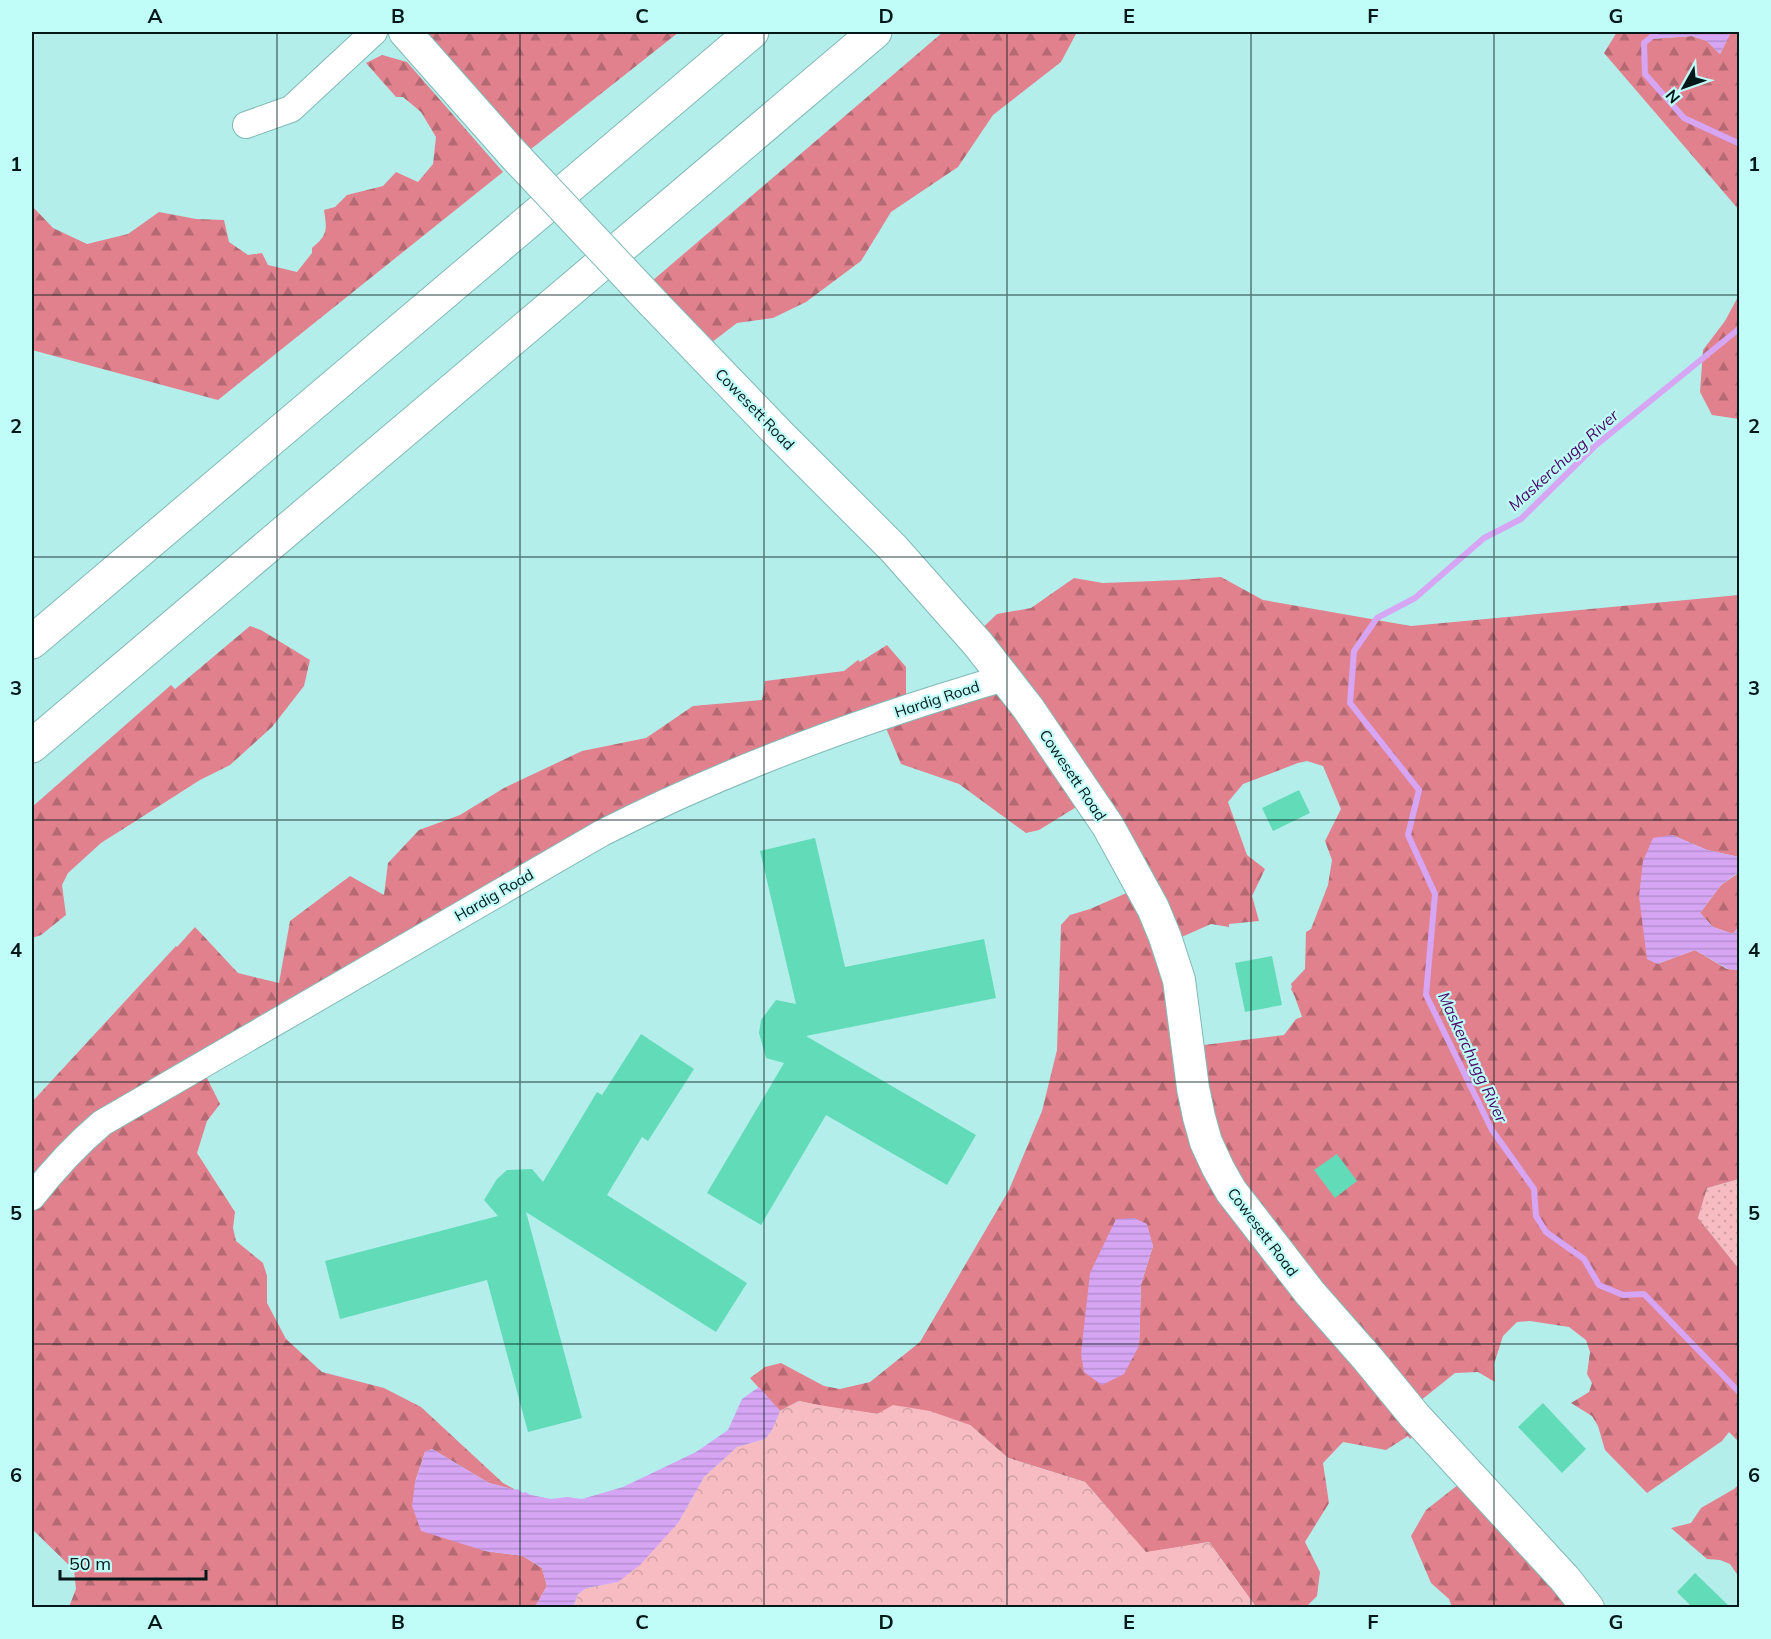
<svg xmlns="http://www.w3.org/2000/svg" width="1771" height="1639" font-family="Mulish,sans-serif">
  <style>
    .grass { fill: url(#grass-dots) }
    .forest { fill: url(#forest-firs); fill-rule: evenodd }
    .park { fill: url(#park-crowns) }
    .water { fill: url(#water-rules) }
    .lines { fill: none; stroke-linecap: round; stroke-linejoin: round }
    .stream { stroke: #d6a5f4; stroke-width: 6 }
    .building { fill: #62dbb9 }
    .minor-casing { stroke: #80b9b6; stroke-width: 28 }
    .major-casing { stroke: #80b9b6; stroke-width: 34 }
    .highway-casing { stroke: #80b9b6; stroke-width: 35 }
    .minor { stroke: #fff; stroke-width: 26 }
    .major { stroke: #fff; stroke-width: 32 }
    .highway { stroke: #fff; stroke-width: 33 }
    .major-bridge-casing { stroke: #80b9b6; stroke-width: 34; stroke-linecap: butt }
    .major-bridge { stroke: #fff; stroke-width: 32 }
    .grid { fill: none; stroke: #031919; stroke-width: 1.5; stroke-opacity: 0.55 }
    .labels { text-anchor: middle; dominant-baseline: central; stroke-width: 4.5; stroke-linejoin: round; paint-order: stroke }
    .street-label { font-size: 15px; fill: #031919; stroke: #c0fcf8 }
    .water-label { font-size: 16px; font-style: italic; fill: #480364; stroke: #c0fcf8 }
    .neatline { fill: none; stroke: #031919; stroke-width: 2 }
    .grid-label { font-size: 20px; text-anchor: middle; font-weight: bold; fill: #031919 }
  </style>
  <defs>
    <pattern id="grass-dots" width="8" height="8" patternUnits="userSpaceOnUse" patternTransform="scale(1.5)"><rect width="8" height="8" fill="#f6bcc2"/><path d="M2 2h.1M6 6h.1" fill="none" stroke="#d1a1a6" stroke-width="1.8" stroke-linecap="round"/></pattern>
    <pattern id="forest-firs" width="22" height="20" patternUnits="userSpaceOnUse" patternTransform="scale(1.5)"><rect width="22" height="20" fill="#e2818e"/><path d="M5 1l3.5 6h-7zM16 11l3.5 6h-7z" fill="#b56973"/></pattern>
    <pattern id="park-crowns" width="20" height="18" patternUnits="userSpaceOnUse" patternTransform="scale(1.5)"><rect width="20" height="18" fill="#f6bcc2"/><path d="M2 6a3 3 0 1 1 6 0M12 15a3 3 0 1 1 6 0" fill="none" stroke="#d1a1a6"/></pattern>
    <pattern id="water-rules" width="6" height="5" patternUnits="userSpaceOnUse" patternTransform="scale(1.5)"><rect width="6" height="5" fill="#d6a5f4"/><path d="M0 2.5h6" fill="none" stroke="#b68dd1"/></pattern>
  </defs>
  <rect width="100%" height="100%" fill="#b3eeeb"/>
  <path class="grass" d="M1739,1179V1269L1698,1218L1707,1188Z"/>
  <g class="forest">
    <path d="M426,32H679L531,149L442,53Z"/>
    <path d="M943,32H1077L1061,62L993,115L958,167L891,212L861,261L806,302L773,318L737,323L703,349L645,287Z"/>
    <path d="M1617,32H1650V39L1692,36L1707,41L1720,54L1731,32H1739V210L1604,53Z"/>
    <path d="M382,55L407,62L503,172L218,400L32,350V206L53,228L87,244L128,234L159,212L196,219L224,220L229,242L248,255L262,253L268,265L297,272L312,253V248C328,235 327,230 324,210L335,207L347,195L383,186L396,172L418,182L433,164L436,137L421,112L403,97H396L366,63Z"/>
    <path d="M1739,295V419L1712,415L1700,392L1703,350L1725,321Z"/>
    <path d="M1221,577L1263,600L1411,626L1739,595V857L1707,850L1672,835L1657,964L1695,950L1727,969L1739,970V1179L1707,1188L1698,1218L1739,1269V1442L1729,1432L1722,1441L1647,1493L1605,1450L1598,1426L1592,1416L1571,1403L1589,1392L1592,1383L1587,1374L1590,1352L1586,1340L1569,1327L1530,1321L1517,1322L1503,1336L1494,1364L1495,1382L1478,1372L1455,1373L1410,1409L1423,1428L1410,1439L1408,1436L1386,1450L1343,1442L1323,1463L1329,1503L1305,1542L1320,1572L1317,1596L1306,1607H1256L1209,1542L1146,1553L1085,1482L1008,1458L970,1425L829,1408L799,1401L780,1411L750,1378L765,1367L781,1363L824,1386L840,1389L870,1382L920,1342L1009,1190L1042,1111L1057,1050L1061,925L1070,915L1090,909L1138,888L1086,801L1039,830L1026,833L959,784L901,764L883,721L731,774L201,1066L220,1104L207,1121L197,1153L235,1212L233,1228L236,1241L263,1263L267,1276V1303L286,1339L322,1372L384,1388L421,1407L503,1483L516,1490L489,1483L432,1449L425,1452L415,1482L485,1551L523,1556L542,1568L547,1586L535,1607H69L76,1589L74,1570L32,1529V1102L176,946L177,947L195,927L238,973L279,983L290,921L350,876L384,895L388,863L419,830L460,815L504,788L582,751L646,738L693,706L762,700L765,681L844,671L858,660L860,662L887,645L906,667V710L988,684L971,639L997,614L1031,608L1074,578L1103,583L1180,580ZM1307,761L1323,766L1341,809L1325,841L1332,860L1328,885L1311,929L1306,932L1305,969L1291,984L1292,987L1291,989L1295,997L1302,1017L1296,1019L1284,1035L1188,1047L1168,943L1211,924L1229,927V924L1259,921L1252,896L1265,869L1247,855L1228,802L1243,784L1298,763ZM1134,1218L1145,1224L1153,1246L1141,1284L1139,1346Z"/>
    <path d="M250,626L261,630L310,660L304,686L272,727L230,765L200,780L101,843L68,873L62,885L66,915L41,935L32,938V807L171,685L175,689Z"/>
    <path d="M1737,874L1739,875V926L1733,934L1713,927L1700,913L1721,885Z"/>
    <path d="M1468,1477L1586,1607H1452L1449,1599L1431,1583L1411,1536L1426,1510Z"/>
    <path d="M1739,1484V1577L1730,1564L1720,1560L1707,1559L1671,1528L1691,1523L1701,1508L1734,1489Z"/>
  </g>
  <path class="park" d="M799,1401C825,1407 851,1409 877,1414L893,1405L930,1411L970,1425L1008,1458L1085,1482L1146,1552L1209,1542L1256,1607L573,1608L578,1594L587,1588L618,1582L678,1523L704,1477L737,1447L765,1439L772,1430L780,1411Z"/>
  <g class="water">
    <path d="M1650,32H1731L1720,54L1707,41L1692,36L1650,39Z"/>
    <path d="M1672,835L1707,850L1739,857V875L1736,874L1721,885L1700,913L1713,927L1733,934L1739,926V970L1728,969L1695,950L1657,964L1647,959L1639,896L1643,861L1653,838Z"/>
    <path d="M1134,1218L1147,1224L1153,1246L1141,1284L1139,1346L1124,1374L1102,1385L1084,1372L1081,1354L1090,1273L1116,1219Z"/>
    <path d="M759,1387L780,1411L772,1430L765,1439L737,1447L704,1477L678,1523L640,1565L618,1582L587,1588L578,1594L573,1607H535L547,1586L542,1568L523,1556L485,1551L421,1531L412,1506L415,1482L425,1452L432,1449L489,1483L516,1490L517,1489L523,1493L525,1492L531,1495L551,1499L567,1497L582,1499L623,1487L696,1452L728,1430L742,1399Z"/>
  </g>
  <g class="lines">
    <g class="stream">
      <path d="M1657,32L1644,43L1645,74L1684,118L1740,144"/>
      <path d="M1740,328L1595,446L1521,519L1484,538L1415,598L1377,618L1354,651L1350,703L1419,790L1408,835L1435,894L1426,995L1492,1130L1534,1189L1536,1216L1546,1232L1584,1259L1599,1285L1623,1295L1644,1294L1740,1393"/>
    </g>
  </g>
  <g class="building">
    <path d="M1299,790L1310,813L1273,831L1262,808Z"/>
    <path d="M815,838L845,967L984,939L996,998L806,1036L976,1135L947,1185L826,1115L761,1225L707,1193L784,1063L766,1058L759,1033L761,1020L776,1000L796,1004L760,851Z"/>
    <path d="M1272,956L1282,1005L1245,1012L1235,963Z"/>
    <path d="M641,1034L694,1069L648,1141L642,1137L607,1195L747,1283L716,1332L526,1212L582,1418L528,1432L487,1280L340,1319L325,1261L498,1216L484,1200L497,1179L507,1170L532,1169L543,1182L597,1092L602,1095Z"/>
    <path d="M1337,1154L1357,1181L1335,1198L1314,1170Z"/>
    <path d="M1543,1403L1586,1449L1562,1473L1518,1427Z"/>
    <path d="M1695,1573L1731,1608H1693L1677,1592Z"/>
  </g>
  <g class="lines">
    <g class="minor-casing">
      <g id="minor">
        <path d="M246,125L291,109L374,32"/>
        <path d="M32,1197C53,1170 76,1145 102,1123L602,833C730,768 867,718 1004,678"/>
      </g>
    </g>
    <g class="major-casing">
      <g id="major">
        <path d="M405,32L513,154"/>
        <path d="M654,304L781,436L894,549L978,644L1028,708L1108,826L1153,908L1165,937L1179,980L1193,1088L1199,1117L1206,1142L1218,1168L1231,1191L1310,1293L1368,1359L1414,1415L1565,1579L1588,1608"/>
      </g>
    </g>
    <g class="highway-casing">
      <g id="highway">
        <path d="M32,642L752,32"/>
        <path d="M32,746L875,32"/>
      </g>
    </g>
    <use href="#minor" class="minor"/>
    <use href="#major" class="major"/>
    <use href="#highway" class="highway"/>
    <g class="major-bridge-casing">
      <path id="major-bridge" d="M513,154L654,304"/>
    </g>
    <use href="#major-bridge" class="major-bridge"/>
  </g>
  <path class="grid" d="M277,32V1608M520,32V1608M764,32V1608M1007,32V1608M1251,32V1608M1494,32V1608M32,295H1740M32,557H1740M32,820H1740M32,1082H1740M32,1344H1740"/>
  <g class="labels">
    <g class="street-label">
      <text transform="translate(755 409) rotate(46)">Cowesett Road</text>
      <text transform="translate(937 699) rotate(-18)">Hardig Road</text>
      <text transform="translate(1073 775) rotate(56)">Cowesett Road</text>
      <text transform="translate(494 895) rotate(-30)">Hardig Road</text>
      <text transform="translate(1263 1232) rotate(53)">Cowesett Road</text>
    </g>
    <g class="water-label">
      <text transform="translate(1563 460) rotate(-42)">Maskerchugg River</text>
      <text transform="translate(1473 1057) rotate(65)">Maskerchugg River</text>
    </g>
  </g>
  <rect width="1771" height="1639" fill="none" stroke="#c0fcf8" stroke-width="66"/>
  <g transform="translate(1684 87) rotate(230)" stroke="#c0fcf8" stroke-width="4.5" paint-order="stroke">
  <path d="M0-4.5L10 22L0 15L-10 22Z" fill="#031919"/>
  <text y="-9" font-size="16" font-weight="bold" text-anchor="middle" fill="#031919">N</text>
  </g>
  <path d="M60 1570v9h146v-9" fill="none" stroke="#031919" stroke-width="3"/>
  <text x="69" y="1570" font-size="18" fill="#031919" stroke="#c0fcf8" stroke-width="4.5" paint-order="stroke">50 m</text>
  <rect x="33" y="33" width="1705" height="1573" class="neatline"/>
  <g class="grid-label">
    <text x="155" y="23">A</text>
    <text x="398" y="23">B</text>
    <text x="642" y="23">C</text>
    <text x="886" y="23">D</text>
    <text x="1129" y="23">E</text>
    <text x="1373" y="23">F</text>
    <text x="1616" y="23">G</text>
    <text x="16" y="171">1</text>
    <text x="1754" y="171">1</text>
    <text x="16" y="433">2</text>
    <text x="1754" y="433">2</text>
    <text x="16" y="695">3</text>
    <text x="1754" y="695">3</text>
    <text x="16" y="957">4</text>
    <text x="1754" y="957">4</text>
    <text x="16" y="1220">5</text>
    <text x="1754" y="1220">5</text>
    <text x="16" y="1482">6</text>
    <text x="1754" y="1482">6</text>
    <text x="155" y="1629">A</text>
    <text x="398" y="1629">B</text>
    <text x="642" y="1629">C</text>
    <text x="886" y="1629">D</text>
    <text x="1129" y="1629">E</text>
    <text x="1373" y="1629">F</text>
    <text x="1616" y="1629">G</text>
  </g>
</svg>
